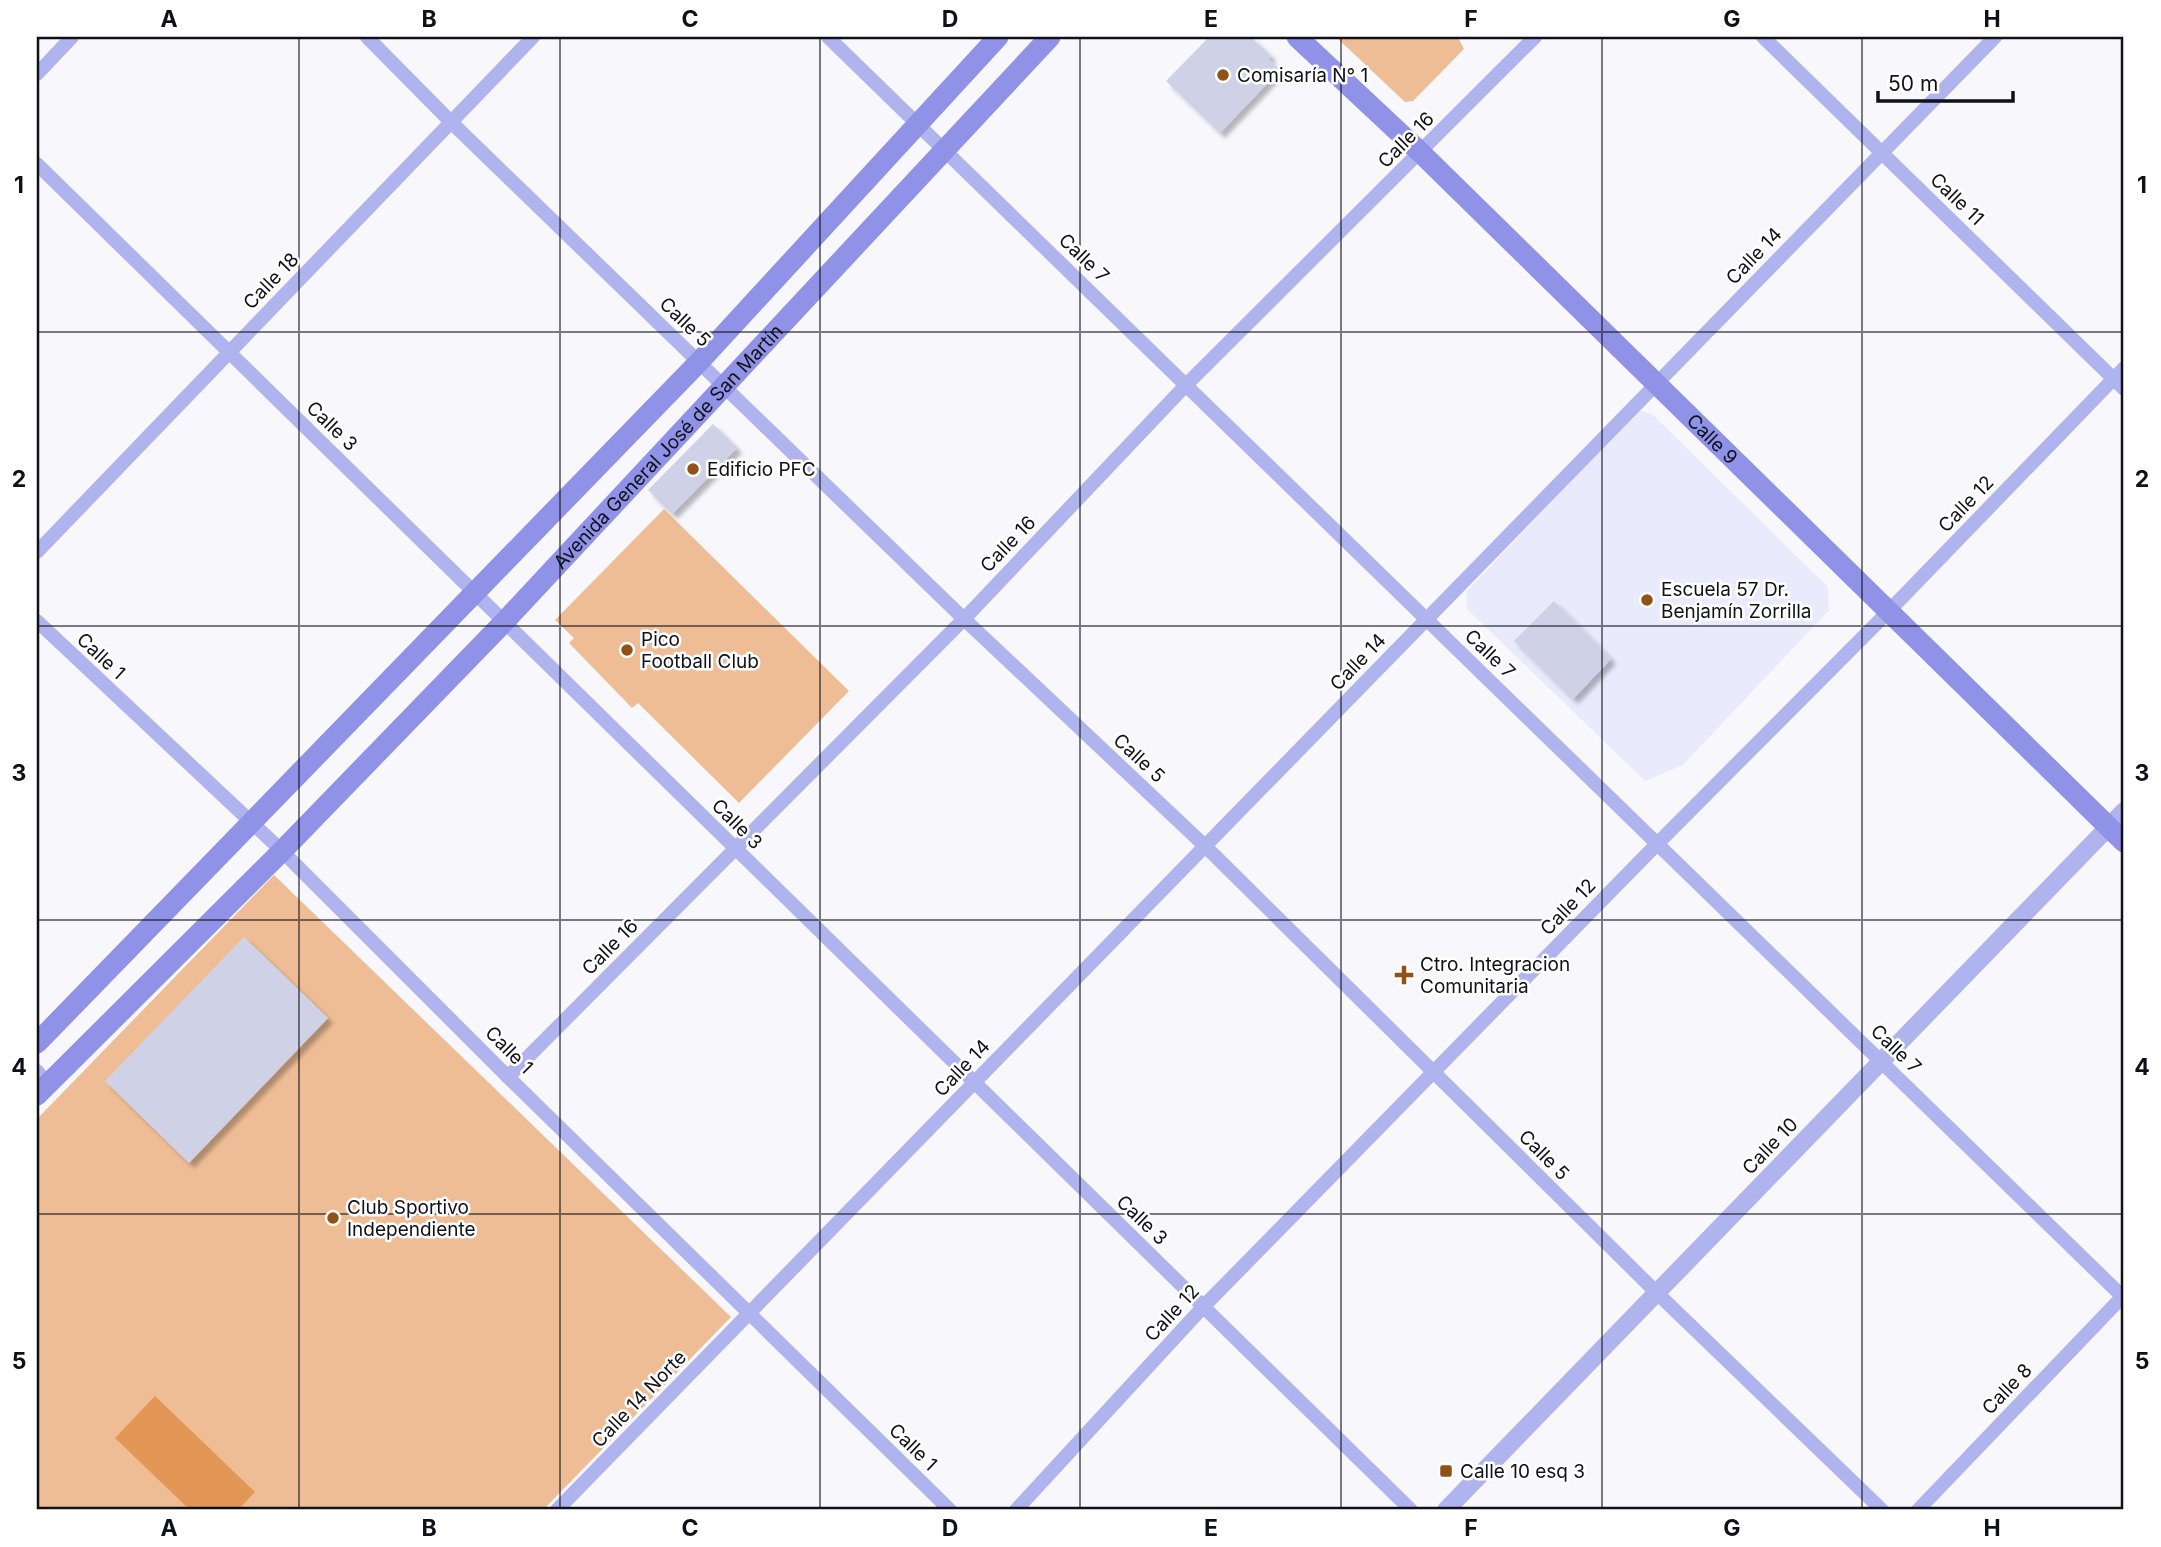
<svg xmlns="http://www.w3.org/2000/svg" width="2161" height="1547" font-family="Inter,sans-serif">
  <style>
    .built { fill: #e9ebfd }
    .green { fill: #eebd96 }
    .water { fill: #e29756 }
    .building { fill: #cfd2e7; filter: url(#shadow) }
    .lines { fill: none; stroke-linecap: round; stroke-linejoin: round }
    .minor { stroke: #b0b4ee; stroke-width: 14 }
    .tertiary { stroke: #b0b4ee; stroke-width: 18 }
    .secondary { stroke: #8f92e6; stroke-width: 21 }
    .grid { fill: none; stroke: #101018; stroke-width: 2; stroke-opacity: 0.55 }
    .poi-dot { fill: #905315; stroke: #fff; stroke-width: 2.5 }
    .labels { text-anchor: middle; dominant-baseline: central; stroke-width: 5; stroke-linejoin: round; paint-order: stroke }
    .poi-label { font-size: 19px; fill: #101018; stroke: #fff; text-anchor: start }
    .street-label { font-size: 19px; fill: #101018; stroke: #fff }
    .neatline { fill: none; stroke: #101018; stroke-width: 2.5 }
    .grid-label { font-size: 23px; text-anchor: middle; font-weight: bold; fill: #101018 }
  </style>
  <defs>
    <filter id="shadow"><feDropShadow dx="5" dy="5" stdDeviation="2" flood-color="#0004"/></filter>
  </defs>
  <rect width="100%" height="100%" fill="#f7f7fc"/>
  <path class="built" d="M1639,410L1652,414L1828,587L1829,610L1683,765L1645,781L1466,608L1467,591Z"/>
  <g class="green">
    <path d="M1336,37H1458L1464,49L1413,101L1405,102Z"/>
    <path d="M664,509L849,691L739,803L638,703L632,708L569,643L574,638L555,620Z"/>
    <path d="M274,875L731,1317L543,1510H41L37,1506V1119Z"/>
  </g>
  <path class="water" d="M155,1396L255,1492L238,1510H190L115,1438Z"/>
  <g class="building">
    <path d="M1209,37H1251L1271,56L1268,59L1280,70L1220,133L1166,81Z"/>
    <path d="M713,424L737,448L672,514L648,490Z"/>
    <path d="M1554,601L1611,659L1573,699L1514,641Z"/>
    <path d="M244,937L328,1018L189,1163L105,1081Z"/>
  </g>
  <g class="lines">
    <g class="minor">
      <path d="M367,37L451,122L964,619L1205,846L1657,1293L1882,1510"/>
      <path d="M828,37L2124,1298"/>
      <path d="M1763,37L2124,389"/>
      <path d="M37,74L72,37"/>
      <path d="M37,164L1411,1510"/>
      <path d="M37,552L533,37"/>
      <path d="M37,621L282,851L508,1077L950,1510"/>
      <path d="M37,1071L48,1084"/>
      <path d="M508,1077L964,619L1186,385L1535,37"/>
      <path d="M557,1510L1995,37"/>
      <path d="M1016,1510L1204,1306L1657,844L1887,613L2124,368"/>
      <path d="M1918,1510L2124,1295"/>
    </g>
    <path class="tertiary" d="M1446,1510L2124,811"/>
    <g class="secondary">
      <path id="s1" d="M1297,37L1421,153L2124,842"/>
      <path d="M37,1043L699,362L998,37"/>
      <path id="s2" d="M37,1095L282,851L505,621L1050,37"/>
    </g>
  </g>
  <path class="grid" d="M299,37V1510M560,37V1510M820,37V1510M1080,37V1510M1341,37V1510M1602,37V1510M1862,37V1510M37,332H2124M37,626H2124M37,920H2124M37,1214H2124"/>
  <g class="poi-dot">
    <circle cx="1223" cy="75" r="7"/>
    <circle cx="693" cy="469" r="7"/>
    <circle cx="1647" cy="600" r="7"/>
    <circle cx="627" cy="650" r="7"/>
    <path d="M1400.5 964.5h7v7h7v7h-7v7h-7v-7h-7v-7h7z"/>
    <circle cx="333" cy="1218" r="7"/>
    <rect x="1439" y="1464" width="14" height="14" rx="3.5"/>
  </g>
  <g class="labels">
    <g class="poi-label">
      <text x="1237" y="75">Comisaría N° 1</text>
      <text x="707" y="469">Edificio PFC</text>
      <text x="1661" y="589">Escuela 57 Dr.<tspan x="1661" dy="22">Benjamín Zorrilla</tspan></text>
      <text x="641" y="639">Pico<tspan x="641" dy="22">Football Club</tspan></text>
      <text x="1420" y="964">Ctro. Integracion<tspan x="1420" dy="22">Comunitaria</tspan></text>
      <text x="347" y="1207">Club Sportivo<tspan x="347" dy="22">Independiente</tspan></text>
      <text x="1460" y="1471">Calle 10 esq 3</text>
    </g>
    <g class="street-label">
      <text transform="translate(1406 140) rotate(-45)">Calle 16</text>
      <text transform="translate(1957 199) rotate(44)">Calle 11</text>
      <text transform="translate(1754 256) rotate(-46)">Calle 14</text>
      <text transform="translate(1084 258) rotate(44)">Calle 7</text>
      <text transform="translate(271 281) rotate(-46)">Calle 18</text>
      <text transform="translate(685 322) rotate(44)">Calle 5</text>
      <text transform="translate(332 426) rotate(44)">Calle 3</text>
      <text stroke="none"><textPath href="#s1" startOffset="578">Calle 9</textPath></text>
      <text stroke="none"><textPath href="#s2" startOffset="905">Avenida General José de San Martín</textPath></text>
      <text transform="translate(1966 504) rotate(-46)">Calle 12</text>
      <text transform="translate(1008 544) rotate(-46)">Calle 16</text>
      <text transform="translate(1490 654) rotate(44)">Calle 7</text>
      <text transform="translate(101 656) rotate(43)">Calle 1</text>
      <text transform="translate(1358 662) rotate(-46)">Calle 14</text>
      <text transform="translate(1139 758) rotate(43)">Calle 5</text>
      <text transform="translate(737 824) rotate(45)">Calle 3</text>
      <text transform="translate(1568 907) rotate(-46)">Calle 12</text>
      <text transform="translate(610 947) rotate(-45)">Calle 16</text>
      <text transform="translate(1896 1049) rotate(44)">Calle 7</text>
      <text transform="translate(509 1050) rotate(45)">Calle 1</text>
      <text transform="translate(962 1068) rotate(-46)">Calle 14</text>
      <text transform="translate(1770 1146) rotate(-46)">Calle 10</text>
      <text transform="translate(1544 1155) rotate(45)">Calle 5</text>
      <text transform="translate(1142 1220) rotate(44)">Calle 3</text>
      <text transform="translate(1172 1313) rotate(-47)">Calle 12</text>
      <text transform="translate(2007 1389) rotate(-46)">Calle 8</text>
      <text transform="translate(639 1399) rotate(-46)">Calle 14 Norte</text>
      <text transform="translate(913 1447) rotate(44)">Calle 1</text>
    </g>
  </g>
  <rect width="2161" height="1547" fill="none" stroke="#ffffff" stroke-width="77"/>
  <path d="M1878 91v10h135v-10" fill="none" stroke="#101018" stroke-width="3.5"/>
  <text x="1888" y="91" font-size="21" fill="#101018" stroke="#ffffff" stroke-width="5" paint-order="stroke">50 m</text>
  <rect x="38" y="38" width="2084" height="1470" class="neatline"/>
  <g class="grid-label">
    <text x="169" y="27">A</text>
    <text x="429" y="27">B</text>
    <text x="690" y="27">C</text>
    <text x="950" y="27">D</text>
    <text x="1211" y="27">E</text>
    <text x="1471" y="27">F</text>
    <text x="1732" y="27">G</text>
    <text x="1992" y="27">H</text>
    <text x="19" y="193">1</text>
    <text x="2142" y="193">1</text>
    <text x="19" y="487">2</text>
    <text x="2142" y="487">2</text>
    <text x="19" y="781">3</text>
    <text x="2142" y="781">3</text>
    <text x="19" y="1075">4</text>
    <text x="2142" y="1075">4</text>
    <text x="19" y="1369">5</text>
    <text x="2142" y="1369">5</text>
    <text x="169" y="1536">A</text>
    <text x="429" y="1536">B</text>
    <text x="690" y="1536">C</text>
    <text x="950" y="1536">D</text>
    <text x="1211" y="1536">E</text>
    <text x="1471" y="1536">F</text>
    <text x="1732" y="1536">G</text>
    <text x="1992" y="1536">H</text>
  </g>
</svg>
